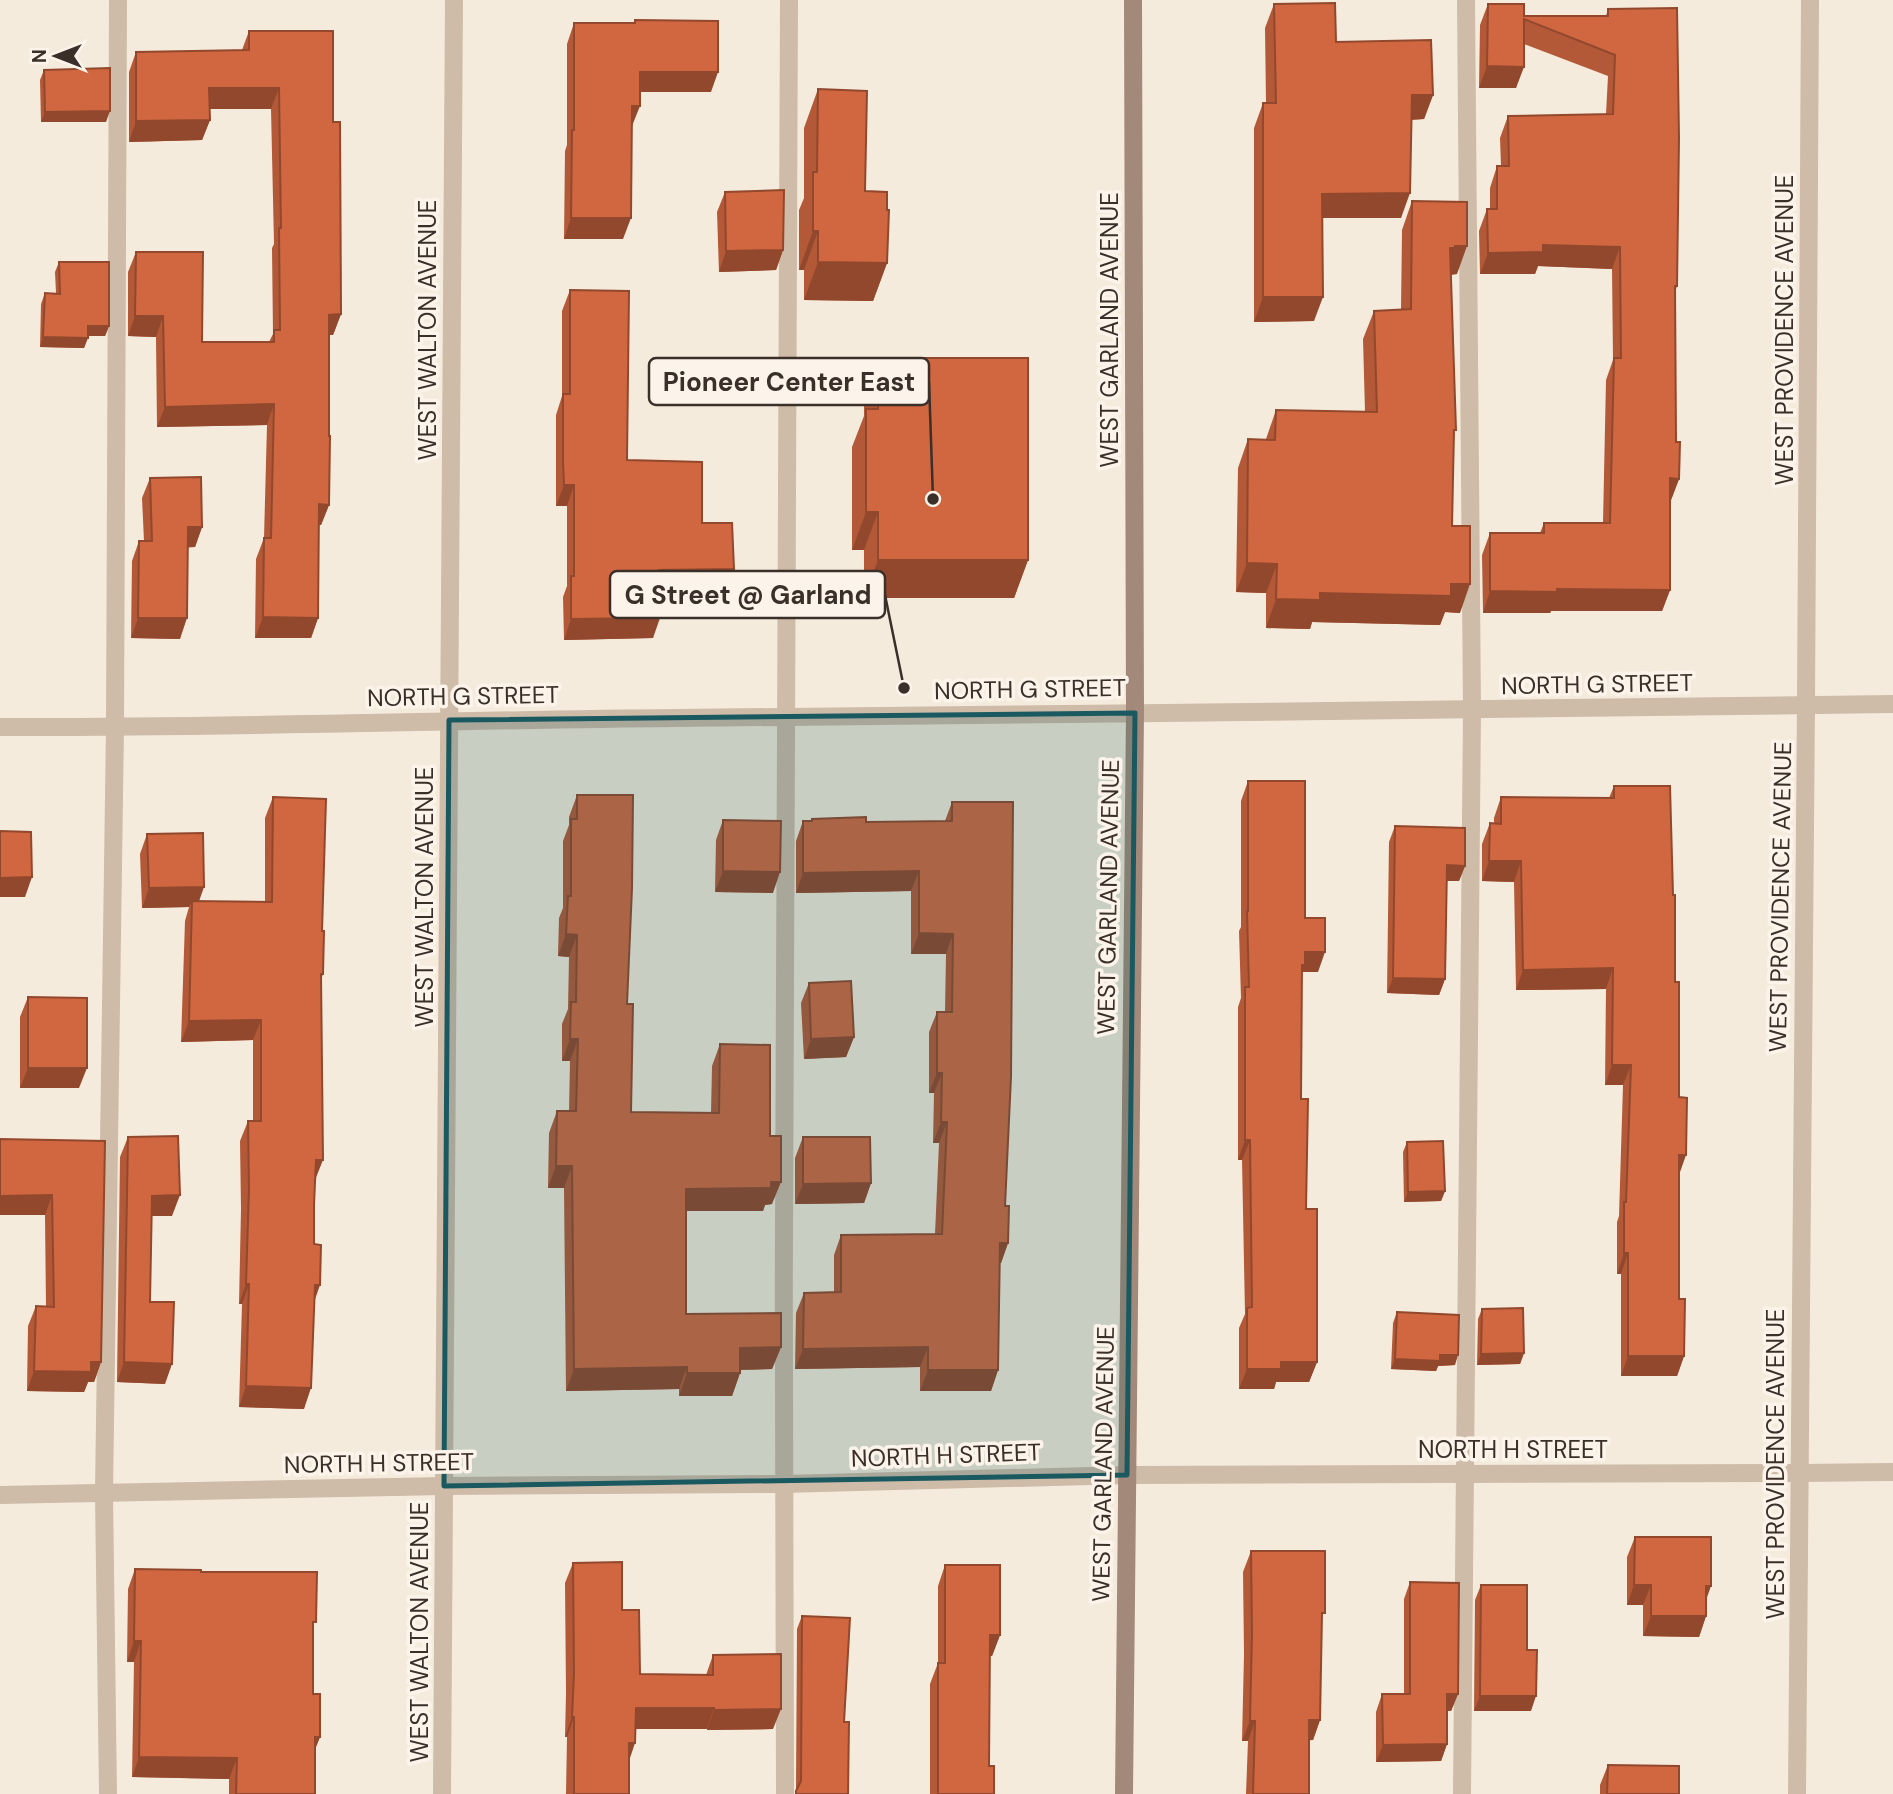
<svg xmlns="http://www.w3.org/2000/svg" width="1893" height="1794" font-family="'DM Sans',sans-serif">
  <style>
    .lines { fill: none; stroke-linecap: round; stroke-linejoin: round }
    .lane { stroke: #cebba8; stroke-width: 18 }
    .street { stroke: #cebba8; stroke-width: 18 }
    .secondary { stroke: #a28979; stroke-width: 18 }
    .wall { fill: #b35937 }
    .shaded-wall { fill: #92482d }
    .building { fill: #d06740; stroke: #92482d; stroke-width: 2 }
    .marked { fill: #1a5960; fill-opacity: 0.2; stroke: #1a5960; stroke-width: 5; stroke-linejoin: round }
    .labels { text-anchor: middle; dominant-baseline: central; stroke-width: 7; stroke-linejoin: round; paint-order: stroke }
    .street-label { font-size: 24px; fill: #3b2f29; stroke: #fcf4eb }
    .leader { fill: none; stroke: #3b2f29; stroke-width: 2.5 }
    .callout-dot { fill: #3b2f29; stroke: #fcf4eb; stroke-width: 2.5 }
    .callout { fill: #fcf4eb; stroke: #3b2f29; stroke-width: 2.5 }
    .callout-label { font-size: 26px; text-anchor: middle; font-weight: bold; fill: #3b2f29 }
  </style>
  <rect width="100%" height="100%" fill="#f5ebdd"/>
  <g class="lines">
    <g class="lane">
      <path d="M108,1794L104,1493L115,727L118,0"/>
      <path d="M785,1794C782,1196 785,598 789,0"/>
      <path d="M1462,1794L1472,710L1466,0"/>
    </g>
    <g class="street">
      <path d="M0,727C225,728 450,720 675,718C1081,713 1487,712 1893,704"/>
      <path d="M0,1495L444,1486L783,1484L1127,1475L1799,1473L1893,1472"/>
      <path d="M442,1794L454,0"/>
      <path d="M1797,1794L1806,705L1810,0"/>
    </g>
    <path class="secondary" d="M1124,1794L1135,713L1133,0"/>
  </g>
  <g class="wall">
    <path d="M1274,4L1336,42L1433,95L1424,119L1411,120L1401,218H1322L1314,321L1254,322V128L1263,103H1266L1265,28Z"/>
    <path d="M1488,4L1524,16H1606L1608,9L1677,286L1675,293L1676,442L1679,479L1671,500L1670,590L1662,611H1551L1550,613H1483L1482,555L1490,533H1540L1544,523H1603L1606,380L1613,360L1612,269L1538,266L1535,274H1480L1479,231L1487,209H1490V188L1497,166H1501L1500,138L1508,116L1606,114L1608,76L1524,44L1516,88H1479L1480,25Z"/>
    <path d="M635,20L711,92H640L632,126L623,239H564L565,151L567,145V44L574,23H634Z"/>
    <path d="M249,31L333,122L341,314L333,335H329V505L321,525H319L318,618L311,638H255L256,559L264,538L267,425L157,427L156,337L128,336V272L136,252L202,342H269L273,334L272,248L274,244L271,109H210V120L202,140L129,142V72L136,52L242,50Z"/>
    <path d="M44,70L106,122H41L40,80Z"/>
    <path d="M818,89L865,191L887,210V263L873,301L804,300V270H799V210L804,198V128Z"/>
    <path d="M725,192L783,250L776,270L719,272L717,212Z"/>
    <path d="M1412,201L1457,274L1451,275L1454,435L1452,526L1460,613L1445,612L1440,625L1312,622L1310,629L1266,628V593L1236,592L1238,468L1248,439H1266L1276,410L1365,412L1363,339L1374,311L1401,310L1402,230Z"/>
    <path d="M59,262L109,326L105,336H88L84,348L40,347L41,304L45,293H56L55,272Z"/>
    <path d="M570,290L627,460L702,523L734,569L726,589L660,591L653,638L564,640L563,597L567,586V506H556V415L562,396V311Z"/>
    <path d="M878,358L1028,560L1014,598H864V550H852V447L864,416V397Z"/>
    <path d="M150,478L202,527L195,547H188L180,639L131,638L132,561L139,541H144L142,498Z"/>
    <path d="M1248,781L1305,918L1318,972H1302L1301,1099L1306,1209L1317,1362L1309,1382H1276L1274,1389H1239V1328L1245,1314L1242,1160H1238V1007L1241,998L1239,931L1241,927V801Z"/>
    <path d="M1614,786L1675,982L1679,1175V1299L1684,1356L1677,1376H1621V1274H1617V1222L1619,1216L1623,1085H1605L1606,989L1516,990L1514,882L1482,881V844L1490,823L1494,824V818L1501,797L1609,798Z"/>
    <path d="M577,795L627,1004L631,1112L711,1113L712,1066L720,1044L770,1136L772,1204L765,1205L763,1211H686V1314L781,1347L772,1369L740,1370V1373L732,1396H679V1389L566,1391L564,1188H548L549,1133L557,1111H569L570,1061H562V1024L568,1009L569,957L558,956L559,918L563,908V841L569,825V817Z"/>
    <path d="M273,797L322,931L323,974L321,980L314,1205L315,1300L304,1409L239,1407L242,1304H239L241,1209L240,1141L248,1121H253V1040L181,1042L185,921L189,907L142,908L140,854L147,834L199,901L265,902V818Z"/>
    <path d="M952,802L1005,1206L1008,1243L1001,1263H999L998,1370L991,1391H920V1367L795,1369L796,1313L804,1293L834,1292V1255L841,1235L935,1234L939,1143H933L934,1093H929V1032L937,1012H945L946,954H911V891L796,893V841L803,821H811L812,819L866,822L945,821Z"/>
    <path d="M723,820L773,893L715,892L716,840Z"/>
    <path d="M1395,826L1465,866L1459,881H1446L1445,979L1439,995L1387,993L1389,842Z"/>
    <path d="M809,983L854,1037L846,1057L804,1059L801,1003Z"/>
    <path d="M28,997L79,1088H20V1017Z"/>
    <path d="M128,1137L172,1216H152L150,1302L165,1384L117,1382L120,1157Z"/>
    <path d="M803,1137L871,1183L864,1203L795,1204V1158Z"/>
    <path d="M105,1141L101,1362L94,1382H88L84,1392L27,1391L28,1326L36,1306L46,1307L45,1215H0Z"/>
    <path d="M1407,1142L1445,1191L1441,1201L1404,1202L1403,1152Z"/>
    <path d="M1482,1309L1524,1353L1520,1364L1477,1365L1478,1319Z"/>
    <path d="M1397,1312L1455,1365L1438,1366L1436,1371L1391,1369L1393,1323Z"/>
    <path d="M1635,1537L1706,1616L1699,1637L1643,1636V1605H1627V1557Z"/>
    <path d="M1251,1551L1322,1622L1320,1720L1313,1740H1309V1794H1246L1248,1741H1242L1244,1654L1243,1572Z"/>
    <path d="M573,1563L622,1610L640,1674L706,1675L713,1655L773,1729L707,1730V1729H635L629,1759V1794H566L567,1737H565L566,1693L565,1583Z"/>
    <path d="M945,1565L1000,1635L992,1656H990L989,1766L994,1794H930V1684L938,1663V1586Z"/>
    <path d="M135,1569L201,1572L313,1630V1694L320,1737L315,1749V1794H229V1779L132,1777L134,1662H127L128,1589Z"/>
    <path d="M1410,1582L1458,1694L1451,1711H1447V1744L1441,1761L1376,1762V1712L1382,1694H1404V1599Z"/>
    <path d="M1481,1585L1527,1650L1531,1711H1474L1475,1600Z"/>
    <path d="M802,1616L844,1722L848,1794H795L796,1790L797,1629Z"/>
    <path d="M1608,1765L1679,1794H1600V1785Z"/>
  </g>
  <g class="shaded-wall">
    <path d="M1487,66L1524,67L1516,88H1479Z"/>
    <path d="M640,72H718L711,92H632Z"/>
    <path d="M209,88H279L271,109H202Z"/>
    <path d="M1412,95H1433L1424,119L1403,120Z"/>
    <path d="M632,106H640L632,126Z"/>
    <path d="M110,111L106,122H41L45,112Z"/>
    <path d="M210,120L202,140L129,142L136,121Z"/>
    <path d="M1410,193L1401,218H1313L1322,194Z"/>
    <path d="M571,218H631L623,239H564Z"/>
    <path d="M813,231H818L804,270H799Z"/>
    <path d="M1543,245L1620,247L1612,269L1538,266L1535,274H1480L1488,253Z"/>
    <path d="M1455,246H1467L1457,274L1445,275L1450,248Z"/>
    <path d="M783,250L776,270L719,272L726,251Z"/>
    <path d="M818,262L887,263L873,301L804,300Z"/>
    <path d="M1263,297H1323L1314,321L1254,322Z"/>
    <path d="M341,314L333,335H321L329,315Z"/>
    <path d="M135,316H163L156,337L128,336Z"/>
    <path d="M88,326H109L105,336H84Z"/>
    <path d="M43,337L88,338L84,348L40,347Z"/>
    <path d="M274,404L267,425L157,427L165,407Z"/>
    <path d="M1670,478L1679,479L1671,500Z"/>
    <path d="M564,485H574L567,506H556Z"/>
    <path d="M319,504L329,505L321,525H312Z"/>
    <path d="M866,512H878L864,550H852Z"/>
    <path d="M188,527H202L195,547L181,548Z"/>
    <path d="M878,560H1028L1014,598H864Z"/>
    <path d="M1247,563L1277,564L1266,593L1236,592Z"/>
    <path d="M734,569L726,589L652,591L659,570Z"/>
    <path d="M1451,584H1470L1460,613L1445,612L1440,625L1312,622L1310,629L1266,628L1276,599L1320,593Z"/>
    <path d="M1557,589L1670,590L1662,611H1551L1550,613H1483L1490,591Z"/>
    <path d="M263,617L318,618L311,638H255Z"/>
    <path d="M138,618H187L180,639L131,638Z"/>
    <path d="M660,618L653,638L564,640L571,619Z"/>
    <path d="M1489,861H1521L1514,882L1482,881Z"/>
    <path d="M1447,865L1465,866L1459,881H1441Z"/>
    <path d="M723,871L780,872L773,893L715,892Z"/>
    <path d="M919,871L911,891L796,893L803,873Z"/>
    <path d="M32,877L25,897H0V878Z"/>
    <path d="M204,887L197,907L192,901L189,907L142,908L149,888Z"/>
    <path d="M919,933L953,934L946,954H911Z"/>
    <path d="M566,934L577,935L569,957L558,956Z"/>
    <path d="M1305,952H1325L1318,972H1302L1297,986Z"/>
    <path d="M1613,968L1606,989L1516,990L1523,970Z"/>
    <path d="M1393,978L1445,979L1439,995L1387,993Z"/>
    <path d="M261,1020L253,1040L181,1042L189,1021Z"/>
    <path d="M854,1037L846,1057L804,1059L811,1039Z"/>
    <path d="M570,1039H578L570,1061H562Z"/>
    <path d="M1612,1065H1631L1623,1085H1605Z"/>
    <path d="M28,1068H87L79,1088H20Z"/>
    <path d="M937,1073H942L934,1093H929Z"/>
    <path d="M941,1122H947L939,1143H933Z"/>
    <path d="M1245,1140H1250L1242,1160H1238Z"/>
    <path d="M1679,1155H1686L1679,1175Z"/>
    <path d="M316,1160H323L315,1180Z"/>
    <path d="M556,1166H572L564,1188H548Z"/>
    <path d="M771,1182H781L772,1204L765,1205L763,1211H678L686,1189Z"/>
    <path d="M871,1183L864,1203L795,1204L803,1184Z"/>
    <path d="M1445,1191L1441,1201L1404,1202L1408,1192Z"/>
    <path d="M52,1195L45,1215H0V1196Z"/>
    <path d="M180,1195L172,1216H145L152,1196Z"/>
    <path d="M1000,1243H1008L1001,1263H992Z"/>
    <path d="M1624,1253H1628L1621,1274H1617Z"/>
    <path d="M246,1284H249L242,1304H239Z"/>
    <path d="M315,1285H320L313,1305Z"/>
    <path d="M781,1347L772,1369L732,1370L740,1348Z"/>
    <path d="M928,1347L920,1367L795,1369L803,1349Z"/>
    <path d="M1524,1353L1520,1364L1477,1365L1481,1354Z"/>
    <path d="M1440,1355H1458L1455,1365L1438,1366L1436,1371L1391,1369L1395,1359Z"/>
    <path d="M1628,1356H1684L1677,1376H1621Z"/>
    <path d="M91,1362H101L94,1382H88L84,1392L27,1391L34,1371Z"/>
    <path d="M124,1362L172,1364L165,1384L117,1382Z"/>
    <path d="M1281,1362H1317L1309,1382H1276L1274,1389H1239L1247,1369Z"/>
    <path d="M687,1367L679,1389L566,1391L574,1369Z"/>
    <path d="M928,1370H998L991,1391H920Z"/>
    <path d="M687,1373H740L732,1396H679Z"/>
    <path d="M246,1386L311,1388L304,1409L239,1407Z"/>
    <path d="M1634,1585H1651L1643,1605H1627Z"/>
    <path d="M1706,1586H1711L1704,1606Z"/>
    <path d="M1651,1616H1706L1699,1637L1643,1636Z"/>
    <path d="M990,1635H1000L992,1656H983Z"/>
    <path d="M134,1641H141L134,1662H127Z"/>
    <path d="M1447,1694H1458L1451,1711H1441Z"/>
    <path d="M1480,1696H1536L1531,1711H1474Z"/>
    <path d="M636,1708H714L707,1729H628Z"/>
    <path d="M781,1709L773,1729L707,1730L714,1710Z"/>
    <path d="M572,1717H574L567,1737H565Z"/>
    <path d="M1309,1720H1320L1313,1740L1302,1741Z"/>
    <path d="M1250,1721H1255L1248,1741H1242Z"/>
    <path d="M315,1737H320L312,1757Z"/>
    <path d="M629,1743H635L628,1764Z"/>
    <path d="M1447,1744L1441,1761L1376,1762L1383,1745Z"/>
    <path d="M139,1757L237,1758L229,1779L132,1777Z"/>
  </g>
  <g class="building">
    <path d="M1335,3L1336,42L1431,40L1433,95H1412L1410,193L1322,194L1323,297H1263V103H1276L1274,4Z"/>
    <path d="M1488,4H1524V16H1608V9L1677,8L1679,138L1677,286H1675L1676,442H1680L1679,479L1670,478V590L1557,589V592L1490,591V533H1544V523H1610L1614,358H1621L1620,247L1543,245V252L1488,253L1487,209H1497V166H1509L1508,116L1613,114L1615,55L1524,19V67L1487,66Z"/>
    <path d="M635,20L718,21V72H640V106H632L631,218H571L572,130H574V23H635Z"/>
    <path d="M249,31H333V122H340L341,314L329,315V436H330L329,505L319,504L318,618L263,617L264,538H271L274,404L165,407L163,316H135L136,252H203L202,342H274V330H280L279,228H281L279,88H209L210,120L136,121V52L249,50Z"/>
    <path d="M110,68V111L45,112L44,70Z"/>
    <path d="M818,89L867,91L865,191L887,192V210H889L887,263L818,262V231H813V172H817Z"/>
    <path d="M784,190L783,250L726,251L725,192Z"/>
    <path d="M1412,201L1467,202V246H1455V248H1450L1456,430H1454L1452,526H1470V584H1451V596L1320,593V600L1276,599L1277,564L1247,563L1248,439L1275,440L1276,410L1377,412L1374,311L1411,309Z"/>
    <path d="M59,262H109V326H88V338L43,337L45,293L60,294Z"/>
    <path d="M570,290L629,291L627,460L702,462V523H732L734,569L659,570L660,618L571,619V576H574V485H564L563,461V394H570Z"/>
    <path d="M878,358H1028V560H878V512H866V409H878Z"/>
    <path d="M201,477L202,527H188L187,618H138L139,541H152L150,478Z"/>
    <path d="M1248,781H1305V918H1325V952H1305V965H1302L1301,1099H1308L1306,1209H1317V1362H1281V1369H1247V1308L1252,1307L1250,1140H1245V987H1249L1247,911H1248Z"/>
    <path d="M1614,786H1670L1673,895H1675V982H1679V1097L1687,1098L1686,1155H1679V1299H1685L1684,1356H1628V1253H1624V1202H1626L1631,1065H1612L1613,968L1523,970L1521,861H1489L1490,823L1501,824V797L1614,798Z"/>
    <path d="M577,795H633L632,888L627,1004H633L631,1112L719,1113L720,1044L770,1045V1136H781V1182H771V1188L686,1189V1314L781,1313V1347L740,1348V1373H687V1367L574,1369L572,1166H556L557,1111H576L578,1039H570L571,1002H576L577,935L566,934L568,896H571V819H577Z"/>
    <path d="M273,797L326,799L322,931H324L323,974H321L323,1160H316L314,1205V1244L321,1245L320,1285H315L311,1388L246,1386L249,1284H246L249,1189L248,1121H261V1020L189,1021L192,901L272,902Z"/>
    <path d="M952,802H1013L1011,1077L1005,1206H1009L1008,1243H1000L998,1370H928V1347L803,1349L804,1293L841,1292V1235L942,1234L947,1122H941L942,1073H937V1012H952L953,934L919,933V871L803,873V821H812V819L866,817V822L952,821Z"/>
    <path d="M723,820L781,821L780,872L723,871Z"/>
    <path d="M1395,826L1465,828V866L1447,865L1445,979L1393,978Z"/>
    <path d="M0,831L31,832L32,877L0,878Z"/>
    <path d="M203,833L204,887L149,888L147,834Z"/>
    <path d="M851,981L854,1037L811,1039L809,983Z"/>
    <path d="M28,997L87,998V1068H28Z"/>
    <path d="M178,1136L180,1195L152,1196L150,1302H174L172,1364L124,1362L128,1137Z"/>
    <path d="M803,1137H870L871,1183L803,1184Z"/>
    <path d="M0,1139L105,1141L101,1362H91V1372L34,1371L36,1306L54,1307L52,1195L0,1196Z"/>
    <path d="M1443,1141L1445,1191L1408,1192L1407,1142Z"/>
    <path d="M1523,1308L1524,1353L1481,1354L1482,1309Z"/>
    <path d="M1397,1312L1459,1315L1458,1355H1440V1361L1395,1359Z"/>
    <path d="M1635,1537H1711V1586H1706V1616H1651V1585H1634Z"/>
    <path d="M1251,1551H1325V1613H1322L1320,1720H1309V1794H1253L1255,1721H1250L1252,1633Z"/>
    <path d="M622,1562V1610H639L640,1674L713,1675V1655L781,1654V1709L714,1710V1708H636L635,1743H629V1794H574V1717H572L574,1673L573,1563Z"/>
    <path d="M945,1565H1000V1635H990L989,1766H994V1794H938V1663H945Z"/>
    <path d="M135,1569L201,1570V1572H317L316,1622H313V1694H320V1737H315V1794H236L237,1758L139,1757L141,1641H134Z"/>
    <path d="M1410,1582L1459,1583L1458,1694H1447V1744L1383,1745L1382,1694H1410Z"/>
    <path d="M1481,1585H1527V1650H1537L1536,1696H1480Z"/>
    <path d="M802,1616L850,1618L844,1722H849L848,1794H796V1791L801,1781Z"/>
    <path d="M1608,1765L1679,1766V1794H1607Z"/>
  </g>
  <path class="marked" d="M1135,713L1127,1475L444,1486L449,720Z"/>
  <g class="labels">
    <g class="street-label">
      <text transform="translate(427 330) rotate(-90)">WEST WALTON AVENUE</text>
      <text transform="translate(1109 330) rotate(-90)">WEST GARLAND AVENUE</text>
      <text transform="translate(1784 330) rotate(-90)">WEST PROVIDENCE AVENUE</text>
      <text transform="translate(1597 684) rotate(-1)">NORTH G STREET</text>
      <text transform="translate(1030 689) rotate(-1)">NORTH G STREET</text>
      <text transform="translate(463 696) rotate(-1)">NORTH G STREET</text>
      <text transform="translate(424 897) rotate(-90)">WEST WALTON AVENUE</text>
      <text transform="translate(1108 897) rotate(-89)">WEST GARLAND AVENUE</text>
      <text transform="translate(1780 897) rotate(-89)">WEST PROVIDENCE AVENUE</text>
      <text x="1513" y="1449">NORTH H STREET</text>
      <text transform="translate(946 1455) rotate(-2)">NORTH H STREET</text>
      <text transform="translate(379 1463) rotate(-1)">NORTH H STREET</text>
      <text transform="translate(1103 1464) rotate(-89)">WEST GARLAND AVENUE</text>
      <text transform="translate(1775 1464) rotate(-90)">WEST PROVIDENCE AVENUE</text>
      <text transform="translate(419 1632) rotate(-90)">WEST WALTON AVENUE</text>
    </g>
  </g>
  <path class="leader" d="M933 499L929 382M904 688L885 595"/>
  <g class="callout-dot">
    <circle cx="933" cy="499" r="7"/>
    <circle cx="904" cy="688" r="7"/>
  </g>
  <g class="callout">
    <rect x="649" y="358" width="280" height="47" rx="7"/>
    <rect x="610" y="571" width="275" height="47" rx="7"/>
  </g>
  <g class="callout-label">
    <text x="789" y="391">Pioneer Center East</text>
    <text x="748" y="604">G Street @ Garland</text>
  </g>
  <g transform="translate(56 56) rotate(270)" stroke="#fcf4eb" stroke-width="5" paint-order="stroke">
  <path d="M0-5L12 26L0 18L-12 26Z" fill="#3b2f29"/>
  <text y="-10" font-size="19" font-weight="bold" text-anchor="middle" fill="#3b2f29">N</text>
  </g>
</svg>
